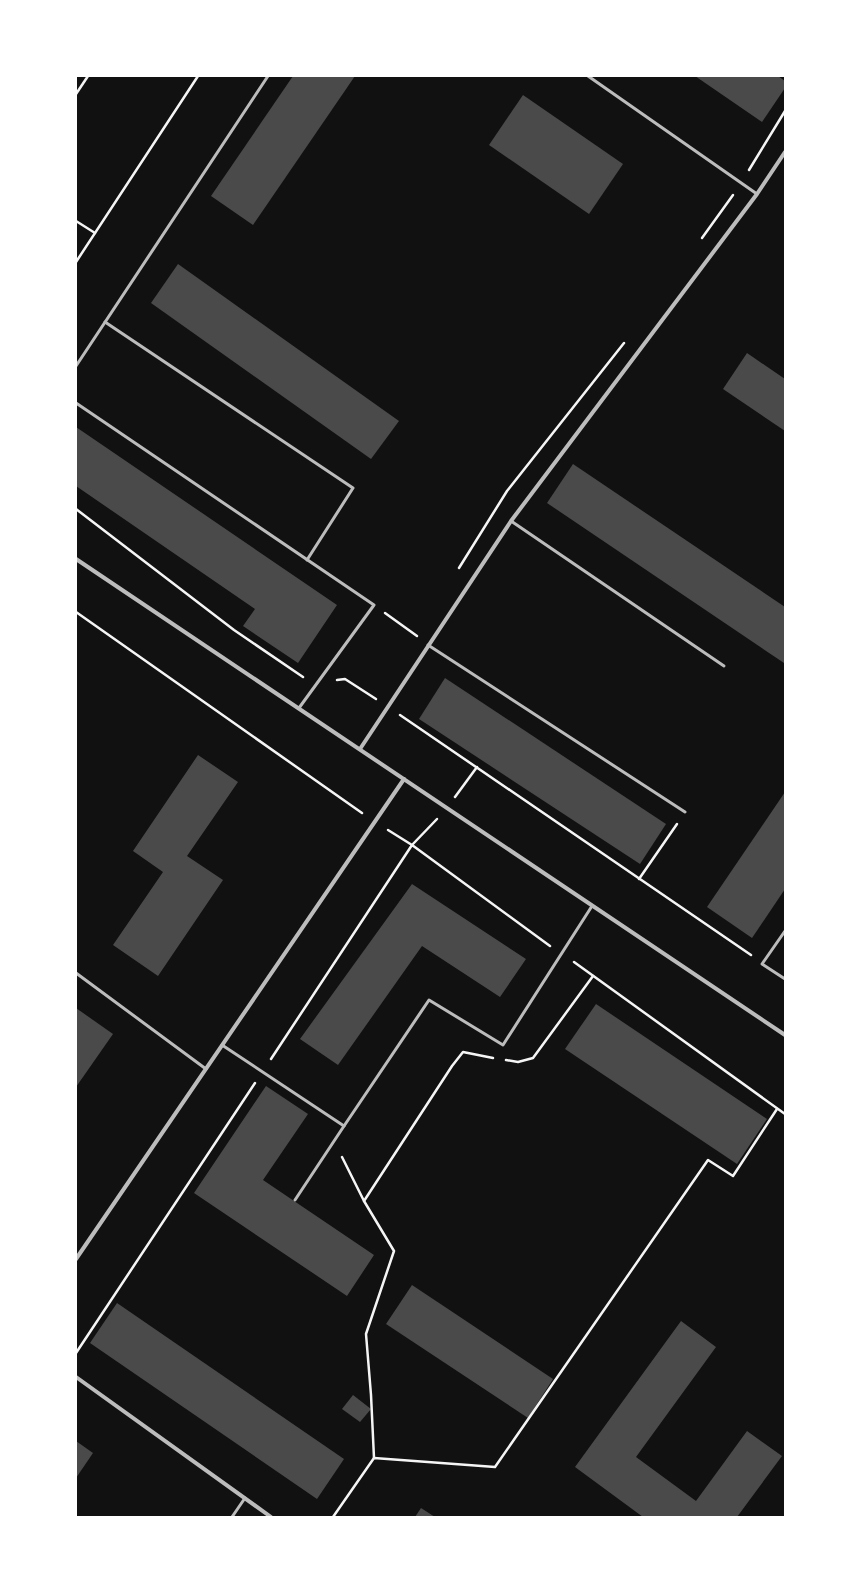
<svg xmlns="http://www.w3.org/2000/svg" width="861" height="1593" font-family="'DM Sans',sans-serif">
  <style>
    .building { fill: #4a4a4a }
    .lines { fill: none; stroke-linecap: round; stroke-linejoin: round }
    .path { stroke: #f5f5f5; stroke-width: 2.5 }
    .service { stroke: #bcbcbc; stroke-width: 3 }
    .minor { stroke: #bcbcbc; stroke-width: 4 }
  </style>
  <rect width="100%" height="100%" fill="#111"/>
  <g class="building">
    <path d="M293,76H355L253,225L211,196Z"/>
    <path d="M695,76H778L785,81V88L762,122Z"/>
    <path d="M523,95L623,164L589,214L489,145Z"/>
    <path d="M178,264L399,421L371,459L151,303Z"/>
    <path d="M747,353L785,379V431L723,389Z"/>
    <path d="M76,427L337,605L298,663L243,626L255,609L76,486Z"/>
    <path d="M573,464L785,607L784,663L547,503Z"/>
    <path d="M445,678L666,824L640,864L419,719Z"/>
    <path d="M198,755L238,782L187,856L223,880L158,976L113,945L163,872L133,851Z"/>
    <path d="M785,792V889L752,938L707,907Z"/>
    <path d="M412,884L526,959L500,997L422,946L338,1065L300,1039Z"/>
    <path d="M596,1004L767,1119L737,1164L565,1049Z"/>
    <path d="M76,1008L113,1034L76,1087Z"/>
    <path d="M266,1086L308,1114L263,1180L374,1255L347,1296L194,1193Z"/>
    <path d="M412,1285L553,1379L528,1418L386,1324Z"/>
    <path d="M117,1303L344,1459L317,1499L90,1343Z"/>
    <path d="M681,1321L716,1347L636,1457L696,1501L747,1431L782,1456L737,1517H643L575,1467Z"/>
    <path d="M353,1395L371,1409L360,1422L342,1409Z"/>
    <path d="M76,1441L93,1453L76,1478Z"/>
    <path d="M421,1508L435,1517H415Z"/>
  </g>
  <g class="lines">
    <g class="path">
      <path d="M76,94L88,76"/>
      <path d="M749,170L785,111"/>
      <path d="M76,221L95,233"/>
      <path d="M702,238L733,195"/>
      <path d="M76,262L198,76"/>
      <path d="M76,509L234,630L303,677"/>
      <path d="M459,568L507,491L624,343"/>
      <path d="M76,612L362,813"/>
      <path d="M385,613L417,636"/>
      <path d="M337,680L345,679L376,699"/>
      <path d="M400,715L751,955"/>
      <path d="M455,797L477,767"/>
      <path d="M388,830L412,845L437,819"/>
      <path d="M639,879L677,824"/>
      <path d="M574,962L785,1114"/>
      <path d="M271,1059L412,845L550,946"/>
      <path d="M506,1060L518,1062L533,1058L593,976"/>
      <path d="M342,1157L364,1201L394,1251L366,1334L371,1395L374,1458"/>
      <path d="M364,1201L452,1066L463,1052L493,1058"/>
      <path d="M76,1353L255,1083"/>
      <path d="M333,1517L374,1458L495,1467L708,1160L733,1176L777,1109"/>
    </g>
    <g class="service">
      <path d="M588,76L757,194"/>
      <path d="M105,322L353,488L307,560"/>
      <path d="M76,366L268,76"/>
      <path d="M76,403L374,605L299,708"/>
      <path d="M511,521L724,666"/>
      <path d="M428,645L685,812"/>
      <path d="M785,931L762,964L785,979"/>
      <path d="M76,973L206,1069"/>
      <path d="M222,1045L344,1126L295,1200"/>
      <path d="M344,1126L429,1000L503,1045L592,906"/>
      <path d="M232,1517L245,1498"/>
    </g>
    <g class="minor">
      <path d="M76,559L785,1035"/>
      <path d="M360,749L511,521L757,194L785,152"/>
      <path d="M76,1259L404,779"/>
      <path d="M76,1377L271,1517"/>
    </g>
  </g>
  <rect width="861" height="1593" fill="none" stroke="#ffffff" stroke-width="154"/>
</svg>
